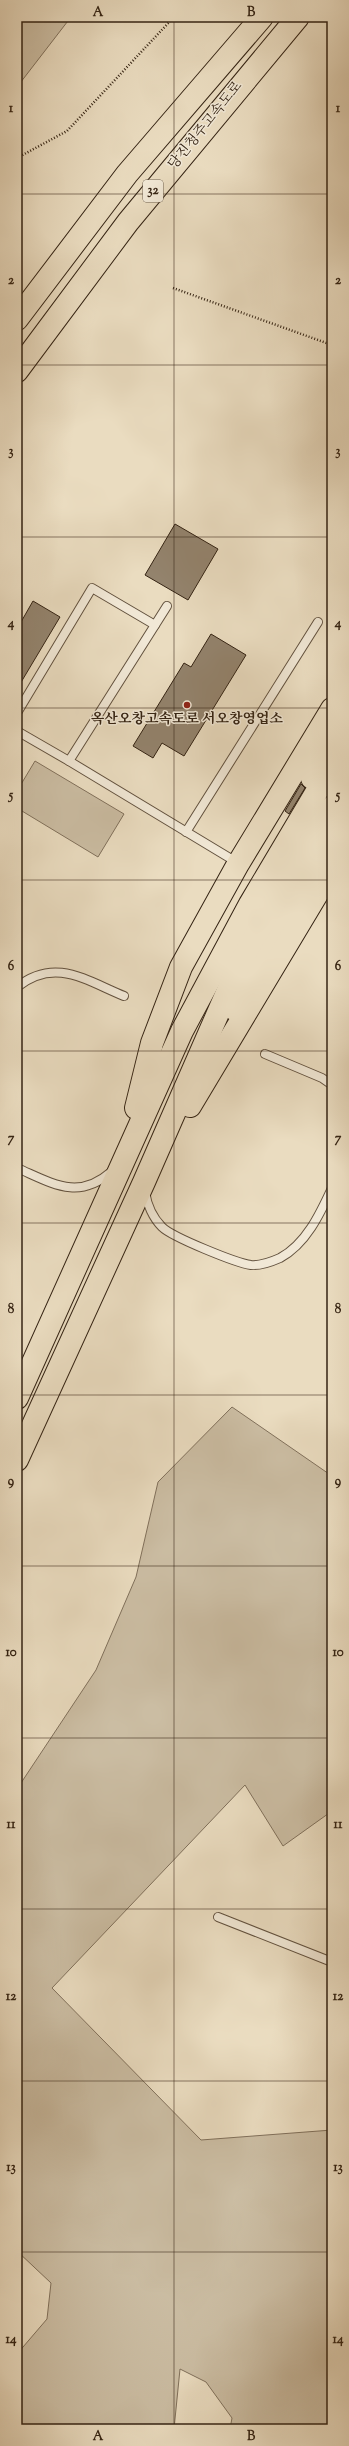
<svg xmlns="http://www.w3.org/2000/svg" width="349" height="2446" font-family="'Sorts Mill Goudy','Noto Serif KR',serif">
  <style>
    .green { fill: #cbbda3; stroke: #80705b }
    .building { fill: #93836d; stroke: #342313 }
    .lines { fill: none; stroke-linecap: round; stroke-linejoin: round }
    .service-casing { stroke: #62513e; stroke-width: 10 }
    .motorway-casing { stroke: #342313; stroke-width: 24 }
    .path { stroke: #342313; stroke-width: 2.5; stroke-dasharray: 1 2; stroke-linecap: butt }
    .service { stroke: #f1e8d6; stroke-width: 8 }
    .motorway { stroke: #eadcc0; stroke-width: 22 }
    .grid { fill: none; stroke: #342313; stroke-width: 1; stroke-opacity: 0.55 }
    .poi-dot { fill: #8f2418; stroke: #f1e8d6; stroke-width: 1.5 }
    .labels { text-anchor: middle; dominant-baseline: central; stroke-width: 3; stroke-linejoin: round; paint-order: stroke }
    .shield { fill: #f1e8d6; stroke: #6d5e4e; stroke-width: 1 }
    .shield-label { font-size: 13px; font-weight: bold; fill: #342313 }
    .street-label { font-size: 14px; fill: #342313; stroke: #f1e8d6 }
    .poi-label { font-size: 14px; font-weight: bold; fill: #342313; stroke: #f1e8d6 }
    .neatline { fill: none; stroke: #342313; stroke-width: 1.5 }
    .grid-label { font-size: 13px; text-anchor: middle; font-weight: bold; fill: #342313 }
  </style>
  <rect width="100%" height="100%" fill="#eadcc0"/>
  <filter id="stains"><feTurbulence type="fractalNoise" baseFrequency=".005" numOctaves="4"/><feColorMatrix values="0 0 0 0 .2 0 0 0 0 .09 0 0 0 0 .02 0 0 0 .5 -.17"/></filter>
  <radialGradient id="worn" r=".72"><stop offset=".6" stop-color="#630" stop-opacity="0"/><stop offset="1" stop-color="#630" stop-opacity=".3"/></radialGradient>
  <g class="green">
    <path d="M17,17H71L17,87Z"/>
    <path d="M35,761L124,814L98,857L17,808V791Z"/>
    <path d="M232,1407L332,1476V1811L283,1846L245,1785L52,1988L201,2140L332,2130V2429H230L232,2418L206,2382L180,2369L174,2429H17V2354L47,2319L51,2283L17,2251V1789L96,1670L136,1577L158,1482Z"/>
  </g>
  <g class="building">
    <path d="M175,524L218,549L188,600L145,575Z"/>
    <path d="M33,601L60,617L17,689V629Z"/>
    <path d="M211,634L246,655L184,756L162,743L153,758L133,746L184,663L191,667Z"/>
    <path d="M301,784L305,788L289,814L285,811Z"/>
  </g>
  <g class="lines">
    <g class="service-casing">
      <g id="service">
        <path d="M167,606L69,761L238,863"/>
        <path d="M17,713L92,588L155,625"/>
        <path d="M17,731L69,761"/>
        <path d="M186,832L318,622"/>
        <path d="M17,987C55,957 85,980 124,996"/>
        <path d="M265,1054L322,1078L332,1085"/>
        <path d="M17,1168C52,1183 78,1201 111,1172"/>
        <path d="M145,1192C147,1204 153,1218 162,1227C172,1237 236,1263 251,1265C261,1266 271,1262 280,1258C306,1244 320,1214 332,1188"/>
        <path d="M218,1917L332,1962"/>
      </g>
    </g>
    <g class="motorway-casing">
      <g id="motorway">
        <path d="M17,319L127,174L262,17"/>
        <path d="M17,371L128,222L298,17"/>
        <path d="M312,778L332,744"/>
        <path d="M234,1009L270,939L332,835"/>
        <path d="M190,1106L332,869"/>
        <path d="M136,1108L152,1043L181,967L238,864L332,709"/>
        <path d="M17,1398L182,1031L250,904L332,766"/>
        <path d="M17,1460L144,1182L240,963L289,876L332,807"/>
      </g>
    </g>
    <g class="path">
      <path d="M17,158L67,131L174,17"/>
      <path d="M173,288L332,345"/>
    </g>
    <use href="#service" class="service"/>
    <use href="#motorway" class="motorway"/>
  </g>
  <path class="grid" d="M174,17V2429M17,194H332M17,365H332M17,537H332M17,708H332M17,880H332M17,1051H332M17,1223H332M17,1395H332M17,1566H332M17,1738H332M17,1909H332M17,2081H332M17,2252H332"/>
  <circle class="poi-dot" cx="187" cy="705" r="4"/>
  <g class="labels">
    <rect class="shield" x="143" y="180" width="20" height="22" rx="3"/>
    <g class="shield-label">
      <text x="153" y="191">32</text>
    </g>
    <g class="street-label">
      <text transform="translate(206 126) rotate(-51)">당진청주고속도로</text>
    </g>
    <g class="poi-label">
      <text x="187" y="720">옥산오창고속도로 서오창영업소</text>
    </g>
  </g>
  <rect width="349" height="2446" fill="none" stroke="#eadcc0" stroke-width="44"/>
  <rect x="22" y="22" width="305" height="2402" class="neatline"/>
  <g class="grid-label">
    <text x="98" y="16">A</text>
    <text x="251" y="16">B</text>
    <text x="11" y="112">1</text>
    <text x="338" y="112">1</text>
    <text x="11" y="284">2</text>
    <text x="338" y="284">2</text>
    <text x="11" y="455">3</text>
    <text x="338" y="455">3</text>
    <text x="11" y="627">4</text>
    <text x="338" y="627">4</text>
    <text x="11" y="799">5</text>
    <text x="338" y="799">5</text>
    <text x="11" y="970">6</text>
    <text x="338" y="970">6</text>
    <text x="11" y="1142">7</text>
    <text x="338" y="1142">7</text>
    <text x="11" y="1313">8</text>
    <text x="338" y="1313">8</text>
    <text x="11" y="1485">9</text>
    <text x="338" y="1485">9</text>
    <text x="11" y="1656">10</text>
    <text x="338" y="1656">10</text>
    <text x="11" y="1828">11</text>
    <text x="338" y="1828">11</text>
    <text x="11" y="2000">12</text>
    <text x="338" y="2000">12</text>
    <text x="11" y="2171">13</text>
    <text x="338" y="2171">13</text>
    <text x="11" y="2343">14</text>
    <text x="338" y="2343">14</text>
    <text x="98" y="2440">A</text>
    <text x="251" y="2440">B</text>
  </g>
  <rect width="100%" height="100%" filter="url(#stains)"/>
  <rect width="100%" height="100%" fill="url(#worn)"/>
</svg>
